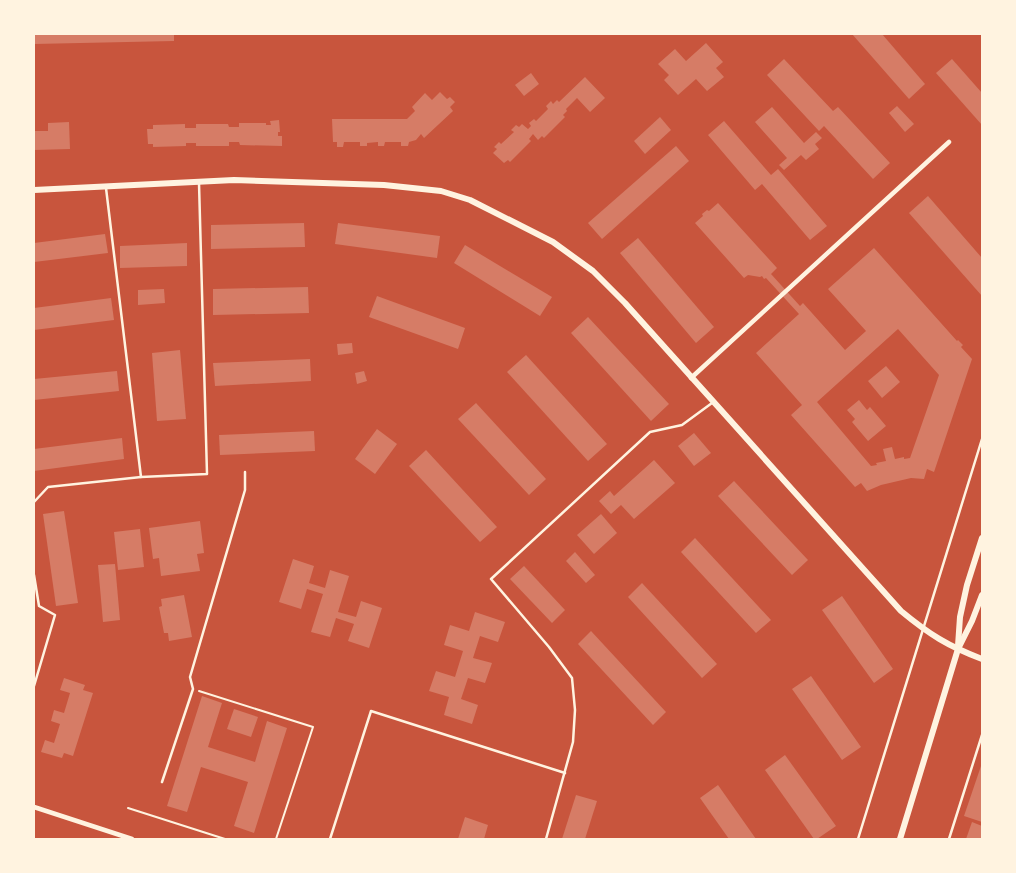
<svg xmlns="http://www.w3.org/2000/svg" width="1016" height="873" font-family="Overpass,sans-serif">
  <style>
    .building { fill: #d67c66; fill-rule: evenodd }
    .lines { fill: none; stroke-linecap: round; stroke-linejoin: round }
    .path { stroke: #fff3e0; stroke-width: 2 }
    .service { stroke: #fff3e0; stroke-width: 2.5 }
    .minor { stroke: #fff3e0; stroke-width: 4.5 }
    .secondary { stroke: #fff3e0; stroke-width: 6 }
  </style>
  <rect width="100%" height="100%" fill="#c8553d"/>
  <g class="building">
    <path d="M34,34H174V41L34,44Z"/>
    <path d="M852,34H882L925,84L909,99Z"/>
    <path d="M706,43L723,62L716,68L724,77L707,91L696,79L678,95L664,80L669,75L658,64L675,49L686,61Z"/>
    <path d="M784,59L833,111L838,107L890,163L873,179L824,126L819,131L767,75Z"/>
    <path d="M952,59L982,93V125L936,73Z"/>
    <path d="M531,73L539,84L524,96L515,85Z"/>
    <path d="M585,77L605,98L590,112L577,98L566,109L567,111L563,115L565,117L544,138L542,136L538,140L533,134L529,139L531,141L510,162L508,160L504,163L493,153L497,149L494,147L499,142L501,144L514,132L511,130L516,125L519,127L522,124L528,129L531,126L529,123L534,119L536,121L548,109L546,106L551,101L553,104L557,100L559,102Z"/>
    <path d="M440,92L447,99L450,97L455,102L450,107L453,111L424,138L421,134L416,140L409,142L408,146H401V142H385L384,146H378V142L367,143V146H360V142H344L343,147H337V142H333L332,119H407L415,111L412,107L425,93L432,100Z"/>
    <path d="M897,106L914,124L905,132L889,113Z"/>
    <path d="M772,107L804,143L816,132L822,138L815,144L819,149L806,160L801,155L784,170L779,165L787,158L755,122Z"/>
    <path d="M660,117L671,130L645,154L634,141Z"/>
    <path d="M279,120L280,132H278V136H282V146L240,145L239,142H229V146H196V143H186V146L153,147V144H148L147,129H153V125L185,124V128H196V124H228L229,127H239V123H266V125H271L270,121Z"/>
    <path d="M724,121L771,175L778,169L827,226L810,240L762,184L755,190L708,135Z"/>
    <path d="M69,122L70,149L34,150V131H48V123Z"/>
    <path d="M676,146L689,161L602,239L588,223Z"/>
    <path d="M928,196L982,258V296L909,213Z"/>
    <path d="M718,203L777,268L771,274L800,306L803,303L845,350L866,331L828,289L874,248L957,341L958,340L963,345L961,347L972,359L934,472L927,469L924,479L911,478L881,485L867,491L861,483L855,487L791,415L802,405L756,353L799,314L766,278L764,279L762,276L760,277L748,275L744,278L695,223L703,216L702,214L707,210L709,211ZM898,329L939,375L910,458L904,459V457L895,459L892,447L883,449L886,461L876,463L877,465L871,466L817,402Z"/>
    <path d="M304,223L305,247L211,249V225Z"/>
    <path d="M338,223L440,236L437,258L335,244Z"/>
    <path d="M105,234L108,253L34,262V243Z"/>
    <path d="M638,238L714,327L696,343L620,253Z"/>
    <path d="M187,243V266L120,268V246Z"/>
    <path d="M465,245L552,297L540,316L454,263Z"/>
    <path d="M308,287L309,313L213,315V289Z"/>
    <path d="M164,289L165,303L138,305V290Z"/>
    <path d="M377,296L465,328L458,349L369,317Z"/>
    <path d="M111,298L114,320L34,330V308Z"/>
    <path d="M588,317L669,404L651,421L571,333Z"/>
    <path d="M352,343L353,353L338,355L337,344Z"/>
    <path d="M180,350L186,419L157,421L152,353Z"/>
    <path d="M526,355L607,444L588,461L507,372Z"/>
    <path d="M310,359L311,381L215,386L213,363Z"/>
    <path d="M886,366L900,382L882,398L868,381Z"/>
    <path d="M117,371L119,391L34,400V379Z"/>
    <path d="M364,371L367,381L357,384L355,373Z"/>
    <path d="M859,400L867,410L870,407L886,426L868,441L852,422L855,419L847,410Z"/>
    <path d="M476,403L546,479L529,495L458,419Z"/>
    <path d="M377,429L397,444L375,474L355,459Z"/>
    <path d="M314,431L315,451L220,455L219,435Z"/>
    <path d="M694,433L711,453L694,466L678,446Z"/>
    <path d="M122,438L124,459L34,471V449Z"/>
    <path d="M426,450L497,527L480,542L409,466Z"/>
    <path d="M654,460L675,483L634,519L621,505L611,514L599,501L610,491L614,496Z"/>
    <path d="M734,481L808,560L792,575L718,496Z"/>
    <path d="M64,511L78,603L56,606L43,514Z"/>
    <path d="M601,514L617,533L594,554L577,535Z"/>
    <path d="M200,521L204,553L197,554L200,571L161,576L159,558L153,559L149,528Z"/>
    <path d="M140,529L144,567L118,570L114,532Z"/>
    <path d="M695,538L771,620L756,633L681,552Z"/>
    <path d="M575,552L595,575L586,583L566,561Z"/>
    <path d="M293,559L314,566L309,583L325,588L330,570L349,576L338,612L356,617L361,601L382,608L369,648L348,641L354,624L336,618L330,637L311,632L323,594L307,589L301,609L279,602Z"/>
    <path d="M115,564L120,620L103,622L98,565Z"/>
    <path d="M524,566L565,610L552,623L510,579Z"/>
    <path d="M642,583L717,664L702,678L628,597Z"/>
    <path d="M184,595L192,637L169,641L168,633H164L159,607L162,606L161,599Z"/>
    <path d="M842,596L893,669L874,683L822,610Z"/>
    <path d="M475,612L505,622L498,642L480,636L473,658L492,663L485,683L468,678L461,699L478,705L472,724L444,715L449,697L429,691L436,671L455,677L463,651L444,645L450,625L469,631Z"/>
    <path d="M591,631L666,712L653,725L578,644Z"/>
    <path d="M811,676L861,747L842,760L792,689Z"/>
    <path d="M64,678L85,685L83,690L93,693L73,756L64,753L62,758L41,752L45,740L54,743L60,724L51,721L54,710L64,713L70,693L60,690Z"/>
    <path d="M202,696L222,703L208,747L255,762L267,721L287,728L254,833L234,826L248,782L201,767L187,812L167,806Z"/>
    <path d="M234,709L258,717L251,737L227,729Z"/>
    <path d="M785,755L836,826L817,839H814L765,770Z"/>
    <path d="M982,763V822L964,816Z"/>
    <path d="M718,785L756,839H729L700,798Z"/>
    <path d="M576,795L597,801L585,839H562Z"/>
    <path d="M465,817L488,825L484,839H458Z"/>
    <path d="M972,822L982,826V839H966Z"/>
  </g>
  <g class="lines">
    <g class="path">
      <path d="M199,691L313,727L276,839"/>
      <path d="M128,808L225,839"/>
    </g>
    <g class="service">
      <path d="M106,188L141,477"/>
      <path d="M34,502L48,487L141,477L207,474L199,183"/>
      <path d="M34,575L39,606L55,615L34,686"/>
      <path d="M162,782L193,689L190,677L245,490V472"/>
      <path d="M330,839L371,711L565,773"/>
      <path d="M546,839L573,742L575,710L572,678L549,647L491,579L650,432L682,425L712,403"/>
      <path d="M858,839L982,439"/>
      <path d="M949,839L982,735"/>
    </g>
    <g class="minor">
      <path d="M691,378L949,142"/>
      <path d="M34,807L132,839"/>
    </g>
    <g class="secondary">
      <path d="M34,190L234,180L384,185L441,191L470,200L553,242L593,271L625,303L901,611C930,635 948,646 982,659"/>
      <path d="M958,646L960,617L967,585L982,538"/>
      <path d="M900,839L958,649L972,621L982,595"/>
    </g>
  </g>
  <rect width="1016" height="873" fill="none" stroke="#fff3e0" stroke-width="70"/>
</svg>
